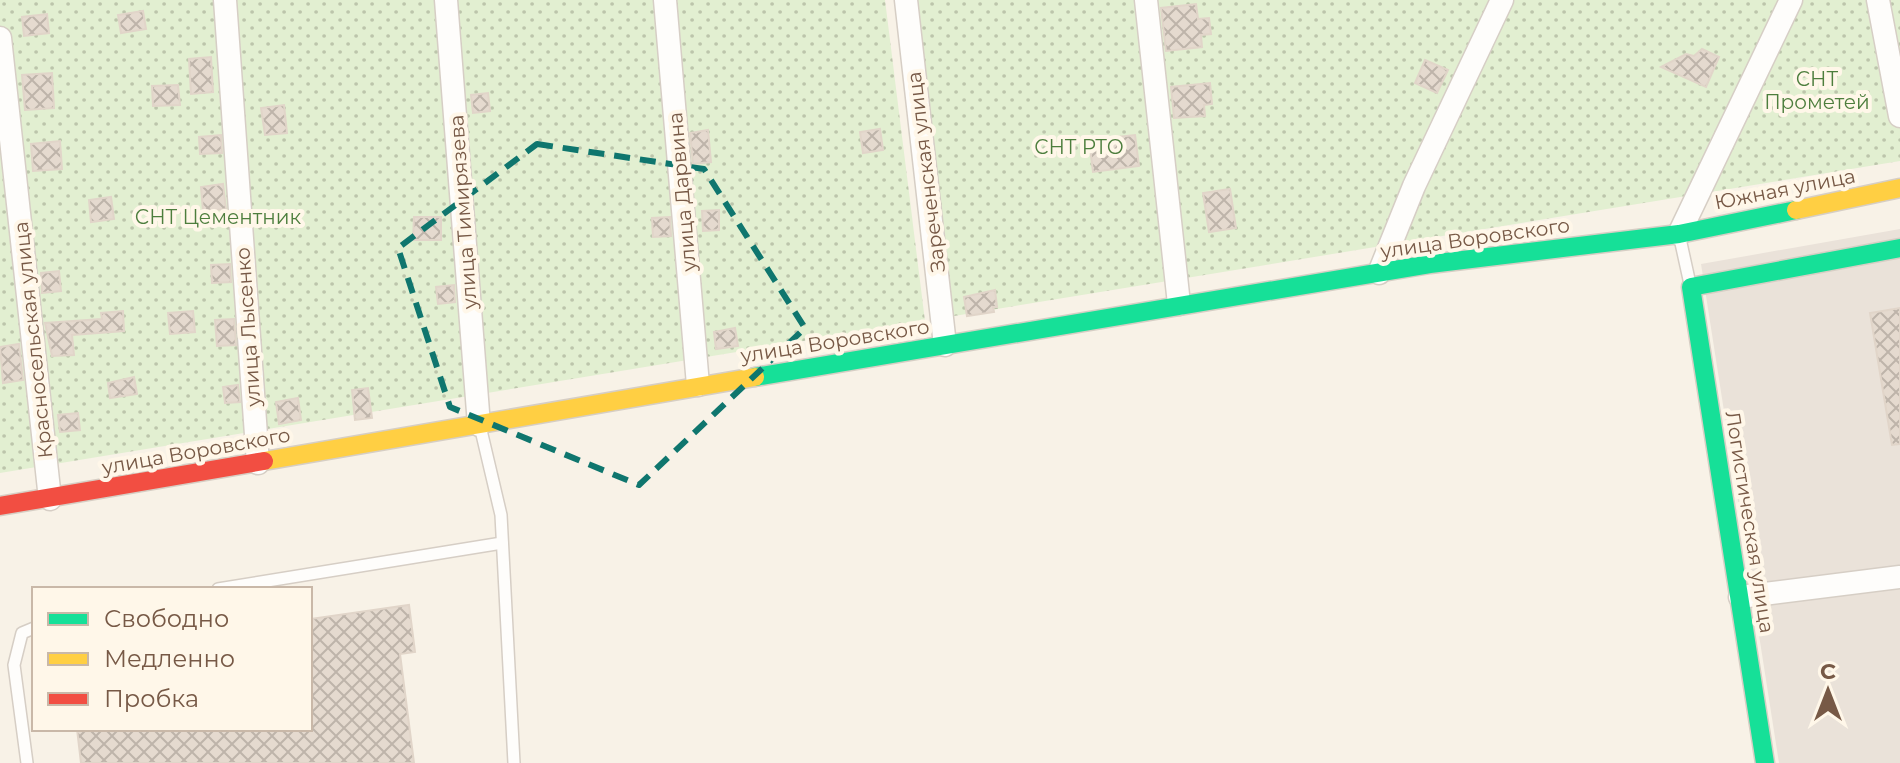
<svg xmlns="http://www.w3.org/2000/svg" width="1900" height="763" font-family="Montserrat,sans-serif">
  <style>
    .industrial { fill: #eae2d9 }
    .grass { fill: url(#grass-dots) }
    .building { fill: url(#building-cross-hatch); stroke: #e1d5c9; stroke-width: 2 }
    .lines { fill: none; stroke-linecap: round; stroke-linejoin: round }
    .lane-casing { stroke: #d6cec5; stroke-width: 14 }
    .street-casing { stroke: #d6cec5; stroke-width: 25 }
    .fast-casing { stroke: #d6cec4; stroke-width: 21 }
    .slow-casing { stroke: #d6cec4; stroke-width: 21 }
    .jam-casing { stroke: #d6cec4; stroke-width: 21 }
    .lane { stroke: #fefdfb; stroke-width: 11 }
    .street { stroke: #fefdfb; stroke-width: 22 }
    .fast { stroke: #16e098; stroke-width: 18 }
    .slow { stroke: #ffcf43; stroke-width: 18 }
    .jam { stroke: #f24e42; stroke-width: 18 }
    .marked { fill: none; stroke: #0f766e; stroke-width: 6; stroke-dasharray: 16 10; stroke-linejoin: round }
    .labels { text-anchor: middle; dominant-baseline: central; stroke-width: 8; stroke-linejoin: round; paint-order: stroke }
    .park-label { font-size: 20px; fill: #4d7e3d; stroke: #fff7e9 }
    .street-label { font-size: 20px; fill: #775946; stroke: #fff7e9 }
  </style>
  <defs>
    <pattern id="grass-dots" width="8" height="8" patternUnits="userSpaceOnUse" patternTransform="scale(2)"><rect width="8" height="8" fill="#e2efd1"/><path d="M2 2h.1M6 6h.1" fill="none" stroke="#bcc5ab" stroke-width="1.8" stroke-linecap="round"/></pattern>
    <pattern id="building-cross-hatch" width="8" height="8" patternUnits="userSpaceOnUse" patternTransform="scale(2)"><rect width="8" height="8" fill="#e5dacf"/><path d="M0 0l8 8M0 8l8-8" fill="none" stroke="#beb4aa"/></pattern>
  </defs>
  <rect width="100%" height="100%" fill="#f8f2e7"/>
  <path class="industrial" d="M1900,229V763H1779L1701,264Z"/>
  <g class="grass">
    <path d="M0,0H885L925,321L0,473Z"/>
    <path d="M914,0H1900V161L948,317Z"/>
  </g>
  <g class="building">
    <path d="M1196,4L1198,19L1209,18L1211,34L1201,35L1202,47L1166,51L1161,8Z"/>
    <path d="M143,11L146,29L121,33L118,15Z"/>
    <path d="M47,14L49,33L24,36L22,17Z"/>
    <path d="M1702,49L1719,57L1706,87L1661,67L1686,54L1694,56Z"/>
    <path d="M211,57L213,92L191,94L189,59Z"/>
    <path d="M1425,60L1448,70L1437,93L1415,83Z"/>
    <path d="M52,73L54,108L25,110L22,75Z"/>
    <path d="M1210,83L1212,104L1204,105L1205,116L1174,118L1171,87Z"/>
    <path d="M178,85L180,105L153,106L152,86Z"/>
    <path d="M488,93L490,111L473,113L471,95Z"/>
    <path d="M284,105L287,133L265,135L261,108Z"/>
    <path d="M880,129L883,150L863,153L860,132Z"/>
    <path d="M708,130L711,162L693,164L690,133Z"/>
    <path d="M221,135L222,153L200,154L199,137Z"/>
    <path d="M1135,135L1139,166L1093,172L1089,140Z"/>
    <path d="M60,141L62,169L33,171L31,144Z"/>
    <path d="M223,184L226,209L203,211L201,187Z"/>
    <path d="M1230,189L1236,228L1209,232L1203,193Z"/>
    <path d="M111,197L114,219L91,222L89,200Z"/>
    <path d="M719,210V230L703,231L702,211Z"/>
    <path d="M414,217H441V240H413Z"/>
    <path d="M670,217L671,236L653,237L652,218Z"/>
    <path d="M230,264L231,282L212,283L211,265Z"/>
    <path d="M59,271L61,291L42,293L41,273Z"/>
    <path d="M454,285L455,302L438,304L436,287Z"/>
    <path d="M995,290L997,307H993L994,312L967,316L964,297Z"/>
    <path d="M1900,308V444L1892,445L1870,313Z"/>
    <path d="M123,311L124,331L72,335L74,355L52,356L45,323L102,319L101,313Z"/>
    <path d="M193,311L195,332L170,334L168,313Z"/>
    <path d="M234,319L236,345L217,346L215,320Z"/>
    <path d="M735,328L738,346L716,349L714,332Z"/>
    <path d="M19,344L23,380L3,383L0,347Z"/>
    <path d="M134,377L137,394L110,398L108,383Z"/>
    <path d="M238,385L240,402L225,403L223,387Z"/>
    <path d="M368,388L372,418L355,420L352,390Z"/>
    <path d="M298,398L301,420L279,424L276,402Z"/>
    <path d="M78,413L80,430L60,432L58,415Z"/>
    <path d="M409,605L415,652L400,654L414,763H81L77,729H310V619Z"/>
  </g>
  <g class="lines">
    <g class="lane-casing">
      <g id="lane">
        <path d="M1679,234L1690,284"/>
        <path d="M480,426L501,515L514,763"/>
        <path d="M218,589L502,543"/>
        <path d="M27,763L14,665L22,633L34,628"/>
      </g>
    </g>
    <g class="street-casing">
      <g id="street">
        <path d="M225,0L258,463"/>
        <path d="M446,0L479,425"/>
        <path d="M665,0L698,385"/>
        <path d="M906,0L945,345"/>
        <path d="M1146,0L1179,304"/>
        <path d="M1878,0L1900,116"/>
        <path d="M0,38L50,499"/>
        <path d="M1679,234L1791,0"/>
        <path d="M1379,273L1414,186L1502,0"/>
        <path d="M1740,597L1900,577"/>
      </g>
    </g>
    <g class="fast-casing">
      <g id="fast">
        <path d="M755,377L1430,264L1679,234L1796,210"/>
        <path d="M1765,763L1691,287L1900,248"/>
      </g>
    </g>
    <g class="slow-casing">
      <g id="slow">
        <path d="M1796,210L1900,188"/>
        <path d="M264,461L755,377"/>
      </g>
    </g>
    <g class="jam-casing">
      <path id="jam" d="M0,506L264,461"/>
    </g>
    <use href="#lane" class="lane"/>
    <use href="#street" class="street"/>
    <use href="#fast" class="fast"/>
    <use href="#slow" class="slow"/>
    <use href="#jam" class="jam"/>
  </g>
  <path class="marked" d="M537,144L704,169L805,328L639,485L450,407L398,248Z"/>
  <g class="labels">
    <g class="park-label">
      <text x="1817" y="79">СНТ<tspan x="1817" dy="23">Прометей</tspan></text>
      <text x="1079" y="147">СНТ РТО</text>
      <text x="218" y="217">СНТ Цементник</text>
    </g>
    <g class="street-label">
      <text transform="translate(926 172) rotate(-97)">Зареченская улица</text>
      <text transform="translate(1785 189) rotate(-11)">Южная улица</text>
      <text transform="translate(682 192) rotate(-95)">улица Дарвина</text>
      <text transform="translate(463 212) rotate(-94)">улица Тимирязева</text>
      <text transform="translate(1475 238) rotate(-8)">улица Воровского</text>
      <text transform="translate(248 327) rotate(-94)">улица Лысенко</text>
      <text transform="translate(33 340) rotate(-96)">Красносельская улица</text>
      <text transform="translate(835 341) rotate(-9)">улица Воровского</text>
      <text transform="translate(196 451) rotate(-10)">улица Воровского</text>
      <text transform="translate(1750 522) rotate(81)">Логистическая улица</text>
    </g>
  </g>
  <rect x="32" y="587" width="280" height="144" fill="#fff7e9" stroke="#c9b8a8" stroke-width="2"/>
  <rect x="48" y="613" width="40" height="12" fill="#16e098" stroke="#c9b8a8" stroke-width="2"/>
  <text x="104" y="627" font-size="24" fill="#775946">Свободно</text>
  <rect x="48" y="653" width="40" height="12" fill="#ffcf43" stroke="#c9b8a8" stroke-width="2"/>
  <text x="104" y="667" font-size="24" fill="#775946">Медленно</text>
  <rect x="48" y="693" width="40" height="12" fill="#f24e42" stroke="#c9b8a8" stroke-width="2"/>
  <text x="104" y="707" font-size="24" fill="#775946">Пробка</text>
  <g transform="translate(1828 691)" stroke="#fff7e9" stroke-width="6" paint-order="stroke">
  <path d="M0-6L14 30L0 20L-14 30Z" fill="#775946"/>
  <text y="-12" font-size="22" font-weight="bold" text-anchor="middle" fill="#775946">С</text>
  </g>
</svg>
